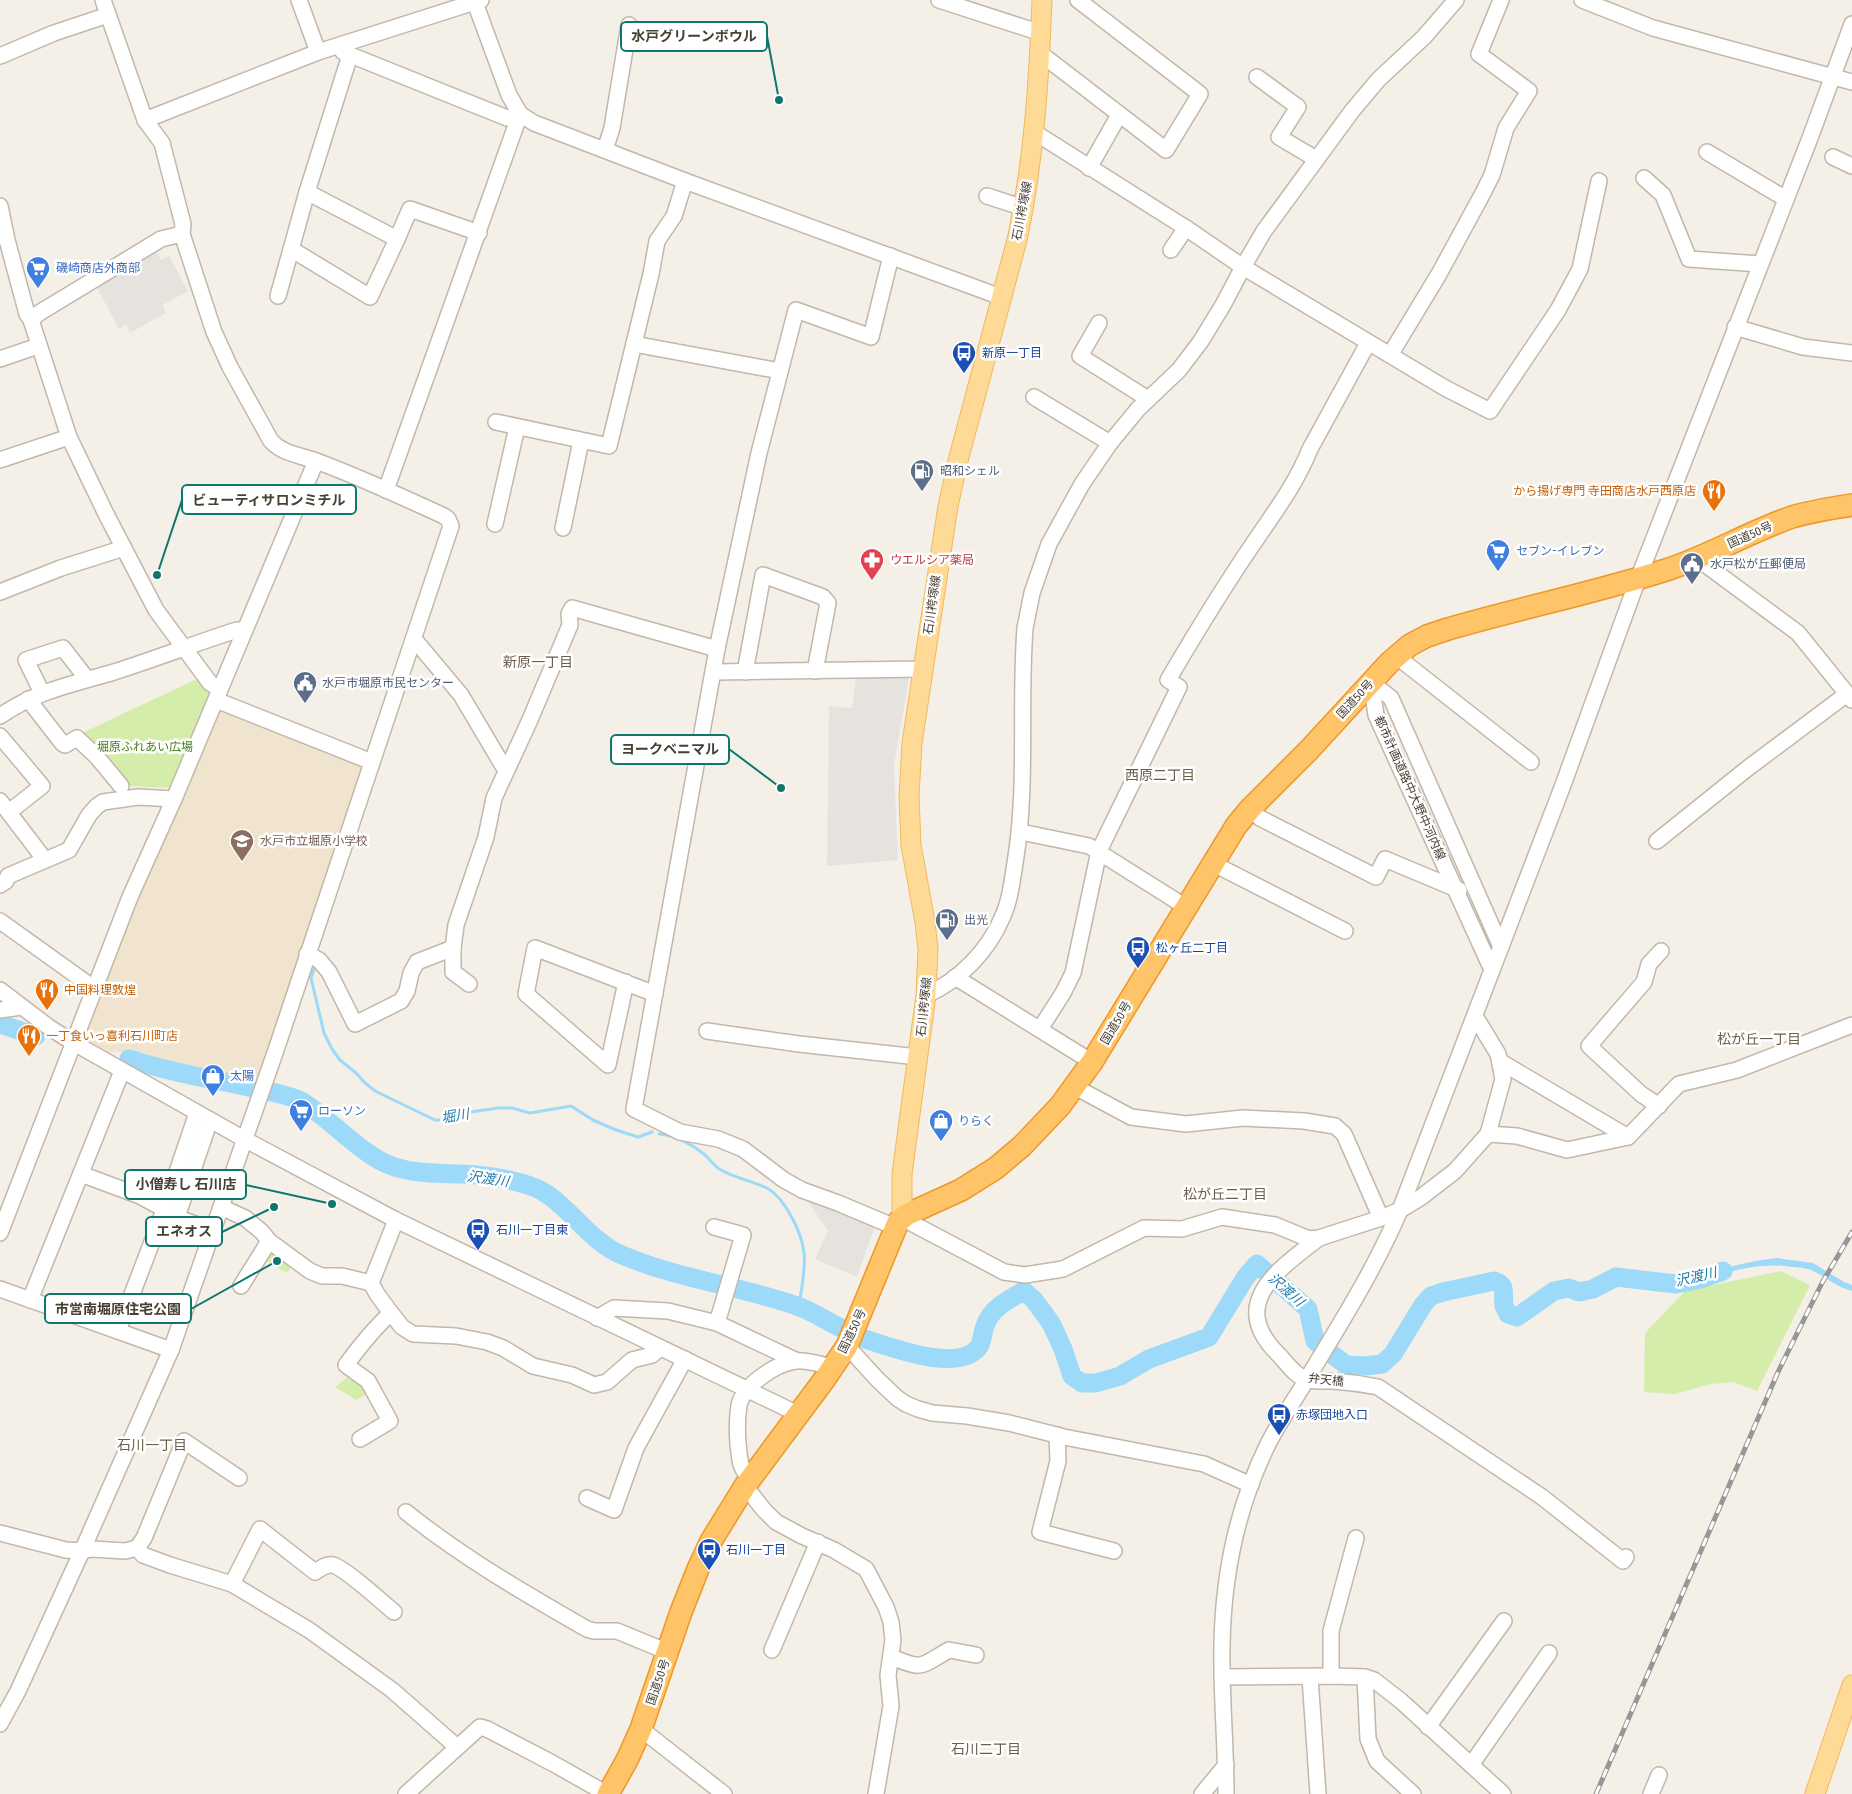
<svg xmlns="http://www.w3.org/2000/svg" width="1852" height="1794" font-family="'Fira Sans Condensed','Noto Sans JP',sans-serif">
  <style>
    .education { fill: #f0e4cf }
    .green { fill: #d4edab }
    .parking { fill: #e6e3df }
    .water { fill: #9dd9f8 }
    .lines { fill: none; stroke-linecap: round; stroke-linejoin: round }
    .stream { stroke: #9dd9f8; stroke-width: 3 }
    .river { stroke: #9dd9f8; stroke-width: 19 }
    .minor-casing { stroke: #c2b7a8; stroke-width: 18 }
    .major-casing { stroke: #f0b95a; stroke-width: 21 }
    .highway-casing { stroke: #ed9829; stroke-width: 24 }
    .minor { stroke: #fff; stroke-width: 15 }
    .major { stroke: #ffda96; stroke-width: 19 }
    .highway { stroke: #ffc368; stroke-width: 21 }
    .rail-casing { stroke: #979797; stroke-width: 5 }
    .rail { stroke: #fff; stroke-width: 3; stroke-dasharray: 9; stroke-linecap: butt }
    .labels { text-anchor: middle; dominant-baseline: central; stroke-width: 5; stroke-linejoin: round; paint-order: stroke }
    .street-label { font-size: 12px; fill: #494035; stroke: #fff }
    .shop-label { font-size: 12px; fill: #366cbe; stroke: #fff; text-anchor: start }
    .transit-label { font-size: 12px; fill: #164399; stroke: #fff; text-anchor: start }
    .service-label { font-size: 12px; fill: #4e5e75; stroke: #fff; text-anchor: start }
    .food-label { font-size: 12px; fill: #c56008; stroke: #fff; text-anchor: start }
    .health-label { font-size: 12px; fill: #be3a42; stroke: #fff; text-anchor: start }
    .park-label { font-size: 12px; fill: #4c8122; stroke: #fff }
    .education-label { font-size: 12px; fill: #785e54; stroke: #fff; text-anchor: start }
    .neighbourhood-label { font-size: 14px; fill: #6d5d4b; stroke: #fff }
    .water-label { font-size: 14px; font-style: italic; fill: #217cae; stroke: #fff }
    .leader { fill: none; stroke: #0f766e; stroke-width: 2 }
    .callout-dot { fill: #0f766e; stroke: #fff; stroke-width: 2 }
    .callout { fill: #fff; stroke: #0f766e; stroke-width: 2 }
    .callout-label { font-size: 14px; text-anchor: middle; font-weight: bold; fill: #494035 }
  </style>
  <rect width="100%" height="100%" fill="#f5f0e7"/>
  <path class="education" d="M219,709L360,764L363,768L257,1079L244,1077L242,1082L165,1063V1060L130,1052H109L84,1038L138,897Z"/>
  <g class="green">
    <path d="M201,677L208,688V694L171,788L126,786L80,734Z"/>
    <path d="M268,1248L293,1264L287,1273L261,1258Z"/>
    <path d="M1781,1271L1810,1285L1757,1391L1733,1382L1711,1384L1674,1394L1644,1392L1645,1333L1685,1291Z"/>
    <path d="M350,1375L369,1392L356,1400L335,1387Z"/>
  </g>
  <g class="parking">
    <path d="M157,252L161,260L169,256L188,291L163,305L166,313L130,333L126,325L119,329L96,286Z"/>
    <path d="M856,677L909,678L894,766L898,860L827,866L829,706L852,708Z"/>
    <path d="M805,1197L875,1226L857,1277L815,1259L828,1231Z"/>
  </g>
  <path class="water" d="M1777,1258L1813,1263L1844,1282L1852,1285V1291C1836,1287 1825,1276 1811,1270C1805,1268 1798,1267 1792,1267C1760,1262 1731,1270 1701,1282L1700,1277C1726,1267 1750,1261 1777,1258Z"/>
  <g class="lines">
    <g class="stream">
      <path d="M316,964L311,978L324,1033L332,1049L340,1060L356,1073L364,1082L375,1091L435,1120H443L471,1112L498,1108H512L530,1113L571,1106L593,1120L616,1130L638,1137L652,1132"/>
      <path d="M659,1134C674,1135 692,1144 704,1154C710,1159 714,1166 721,1170C735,1178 752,1181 767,1188C785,1198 802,1233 804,1253C806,1271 801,1289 799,1307"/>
    </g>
    <g class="river">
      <path d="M0,1024L36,1036"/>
      <path d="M129,1059C163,1070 199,1077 235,1084C256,1089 278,1092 299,1100C306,1103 312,1109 318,1113C338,1128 365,1155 387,1164C410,1174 435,1173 460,1174C484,1175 513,1179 536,1188C567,1202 588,1241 622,1255C678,1279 740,1286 797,1306C812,1311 825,1320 839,1327"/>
      <path d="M865,1339C891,1347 957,1373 978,1348C983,1342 982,1333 985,1326C990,1309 1009,1299 1024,1291L1034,1300L1051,1323L1063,1349L1072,1376L1082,1383H1096L1120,1376L1149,1359L1209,1337L1245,1278L1257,1264L1308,1309L1315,1341L1346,1365L1365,1366L1382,1364L1393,1354L1423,1305L1431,1296L1443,1292L1494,1281C1508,1285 1502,1295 1504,1306C1505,1308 1507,1311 1508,1314L1517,1317L1554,1291L1569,1288L1579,1292L1593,1289L1616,1277L1676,1284L1701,1279L1723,1271"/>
    </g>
    <g class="minor-casing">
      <g id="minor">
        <path d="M299,0L318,52"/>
        <path d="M474,0L509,95L520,114L534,123L685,181L1001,297"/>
        <path d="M939,0L1041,33"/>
        <path d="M1582,0L1653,28L1852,82"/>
        <path d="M343,52L507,118L520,114"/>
        <path d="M1041,54L1166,150L1200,94L1078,0"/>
        <path d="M350,55L307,192L397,239L410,209L479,233"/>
        <path d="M0,56L54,33L108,15"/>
        <path d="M1257,77L1298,107L1279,137L1316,159"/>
        <path d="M145,120L318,52L481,0"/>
        <path d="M1034,132L1186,228L1243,267L1445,388L1490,411L1558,310L1580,269L1599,181"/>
        <path d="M605,150L612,128L629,25"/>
        <path d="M1707,152L1786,199"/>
        <path d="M1833,157L1852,166"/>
        <path d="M1089,168L1119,115"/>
        <path d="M1644,178L1663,195L1689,259L1760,264"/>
        <path d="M987,196L1024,208"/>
        <path d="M0,206L7,240L27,314L31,320L69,437L106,514L156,610L210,683L220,689"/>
        <path d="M291,249L370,297L397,239"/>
        <path d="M1171,250L1186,228"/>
        <path d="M891,256L871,337L796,310L759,453L717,649L634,1109L680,1132L718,1139L743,1149L784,1180L802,1190L838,1203L895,1227"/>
        <path d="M278,296L307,192"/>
        <path d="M31,320L39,313L161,239L182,234"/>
        <path d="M1099,323L1080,356L1148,399"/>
        <path d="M1735,327L1803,347L1852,353"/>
        <path d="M634,344L780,371"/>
        <path d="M1390,355L1439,274L1483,193L1492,175L1506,128L1529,91L1479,54L1501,0"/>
        <path d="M0,359L38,346"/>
        <path d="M1034,397L1110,443"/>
        <path d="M496,422L609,446L651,274L657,241L674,216L685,181"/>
        <path d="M0,460L69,437"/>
        <path d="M386,490L520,114"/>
        <path d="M495,524L517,427"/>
        <path d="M563,528L581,441"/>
        <path d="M1698,559L1798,633L1852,700"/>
        <path d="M0,592L61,568L124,548"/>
        <path d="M414,639L461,695L506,771"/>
        <path d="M1399,654L1405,663L1531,762"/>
        <path d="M714,672L923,669"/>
        <path d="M745,672L763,575L823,597L828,603L815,671"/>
        <path d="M1371,682L1376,715L1492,970"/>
        <path d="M1371,682L1391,698L1501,947"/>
        <path d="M42,693L26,660L63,648L87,679"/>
        <path d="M28,699L62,743L65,745L77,738L97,757L121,786"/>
        <path d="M216,700L372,762"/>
        <path d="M0,716C36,691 73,684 114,672C155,659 196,643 237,630H245"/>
        <path d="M0,736L42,786L9,812"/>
        <path d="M0,801L45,860"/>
        <path d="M1250,809L1260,818L1376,877L1385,859L1459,890"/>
        <path d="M1021,832L1089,846L1186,907"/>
        <path d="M1657,841L1748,768L1847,694"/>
        <path d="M1212,863L1345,931"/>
        <path d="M0,885L6,881L8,876L69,850L89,815L97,806L103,802L138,797L174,799"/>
        <path d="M0,921L95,989"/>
        <path d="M307,954L319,960L329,972L355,1024L401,1001L407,991L411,973L417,962L453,948"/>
        <path d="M955,977L1092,1062"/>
        <path d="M626,982L608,1065L526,994L535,948L655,994"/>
        <path d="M469,984L453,972V948L456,925L486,837L494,798L529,722L570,625L569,614L572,608L717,649"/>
        <path d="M0,990L50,1028L74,1043L244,1139L396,1220L798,1414"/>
        <path d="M926,995C959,981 988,951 1002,918C1010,901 1012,882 1015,863C1028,785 1019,706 1025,628L1032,593L1049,544L1082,484L1110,443L1138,409L1179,370L1201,341L1223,305L1243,267L1264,231L1352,111L1378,80L1424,37L1456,0"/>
        <path d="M0,1010L21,1007"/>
        <path d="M1040,1029L1063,993L1073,973L1099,851L1179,687L1168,680C1195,634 1223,588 1253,544C1274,513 1296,484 1310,449L1368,343"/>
        <path d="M707,1031L799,1044L918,1057"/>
        <path d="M1501,1062L1628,1137"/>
        <path d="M1075,1087L1131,1117L1186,1124L1243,1118L1304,1121L1335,1126L1344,1134L1381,1218"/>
        <path d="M1659,1106L1641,1094L1589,1046L1644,982L1649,964L1661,951"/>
        <path d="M1488,1134L1517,1136L1567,1150L1628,1137L1679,1084L1737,1070L1852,1025"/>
        <path d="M81,1174L140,1196L164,1209"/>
        <path d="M221,1207L245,1218L262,1232L269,1241L310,1271L322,1276H342L371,1283"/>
        <path d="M167,1214L212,1230"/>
        <path d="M177,1217L210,1120"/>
        <path d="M902,1218L1004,1272L1025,1275L1063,1269L1144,1228L1182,1229L1222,1217L1275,1225L1309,1239L1319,1238L1381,1218L1400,1210L1420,1198L1455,1171L1488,1134L1503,1079L1498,1054L1475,1016"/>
        <path d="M396,1220L371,1283L377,1294L391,1313L402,1327L413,1334L456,1336L487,1342L503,1348L533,1366L572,1375L594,1385L607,1382L632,1360L652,1355L660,1348"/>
        <path d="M714,1227L743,1235L717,1323"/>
        <path d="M0,1233L130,897L174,799L316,461"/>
        <path d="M1319,1238C1279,1269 1227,1303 1278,1354C1286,1362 1295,1376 1306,1379C1313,1382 1325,1381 1333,1381C1348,1382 1363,1384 1378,1387L1542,1497L1623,1561L1626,1557"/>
        <path d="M241,1286L269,1241"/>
        <path d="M0,1289L171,1350"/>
        <path d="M30,1300L122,1071"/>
        <path d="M597,1318L614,1308L668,1311L717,1323L797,1361"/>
        <path d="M118,1331L163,1213L197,1113"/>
        <path d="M847,1346L877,1379L897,1398L906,1404L918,1409L932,1413L967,1416L1009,1423L1064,1437L1204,1464L1251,1485"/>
        <path d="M1057,1435L1058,1461L1040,1532L1114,1551"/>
        <path d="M360,1439L390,1421L368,1381L346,1365C360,1346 373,1329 391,1313"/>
        <path d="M750,1479C739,1467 740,1460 738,1444C737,1431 737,1418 739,1405C744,1385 775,1364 795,1361C807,1360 821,1364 833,1368"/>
        <path d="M745,1486L764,1510L776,1522L802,1536L834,1550L866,1569L886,1607L891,1622L893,1640L888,1675L891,1706L876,1794"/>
        <path d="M587,1498L614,1510L636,1448L685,1359"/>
        <path d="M406,1512C462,1557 524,1593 587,1629L594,1631H617L668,1652"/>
        <path d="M0,1533L66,1550L82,1551L92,1549L125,1551L137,1548L143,1555L170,1565L232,1584L309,1630L392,1690L457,1747"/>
        <path d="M137,1548L144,1538L184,1441L239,1478"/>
        <path d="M232,1584L260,1529L315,1572C321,1568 326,1564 333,1565C346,1569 382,1602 394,1612"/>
        <path d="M772,1650L818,1542"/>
        <path d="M892,1657C924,1671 920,1666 949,1650L976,1655"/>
        <path d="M1331,1676V1631L1356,1538"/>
        <path d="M1222,1677L1331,1676L1365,1677L1374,1680L1401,1701L1503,1794"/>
        <path d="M1310,1677L1318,1794"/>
        <path d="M1365,1677L1368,1739L1377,1761L1413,1794"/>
        <path d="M0,1724L18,1691L82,1551L171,1350L276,1050L451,526L448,519L444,516C402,497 360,477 316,461C300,455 283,454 271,441L230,367L214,332L182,234L183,224L162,143L145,120L103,0"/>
        <path d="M1428,1727L1504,1621"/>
        <path d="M641,1729L724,1794"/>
        <path d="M1471,1765L1549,1653"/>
        <path d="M406,1794L480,1727L487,1729L554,1764L607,1794"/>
        <path d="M1202,1794L1226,1765"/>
        <path d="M1226,1794C1226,1745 1221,1695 1222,1646C1223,1576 1237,1507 1268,1444C1279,1422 1294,1401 1307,1379C1340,1324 1375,1269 1400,1210L1563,785L1638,579L1810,138L1852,24"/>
        <path d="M1651,1794L1659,1775"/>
      </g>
    </g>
    <g class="major-casing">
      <g id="major">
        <path d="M902,1218V1174L926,995L928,949L925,922L911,845L909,796L912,743L948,506L959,457L1018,236C1034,158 1039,80 1042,0"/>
        <path d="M1815,1794L1852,1685"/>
      </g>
    </g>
    <g class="highway-casing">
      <path id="highway" d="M608,1794L627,1760L641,1729L681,1612L698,1569L711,1541L745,1486L824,1380L847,1346L898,1222L906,1215L961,1190L996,1168L1022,1146L1060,1106L1092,1062L1236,826L1250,809L1309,750L1389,663L1410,645L1427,636L1448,629C1520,608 1594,593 1666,570C1709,556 1749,532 1792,517C1812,511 1832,508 1852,505"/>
    </g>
    <use href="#minor" class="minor"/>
    <use href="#major" class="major"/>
    <use href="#highway" class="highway"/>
    <g class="rail-casing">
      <path id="rail" d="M1596,1794L1778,1372L1822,1283L1852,1232"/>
    </g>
    <use href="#rail" class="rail"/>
  </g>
  <defs>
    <g id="supermarket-pin" transform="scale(1.25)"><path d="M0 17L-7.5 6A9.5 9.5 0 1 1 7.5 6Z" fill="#3f7fe0" stroke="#fff"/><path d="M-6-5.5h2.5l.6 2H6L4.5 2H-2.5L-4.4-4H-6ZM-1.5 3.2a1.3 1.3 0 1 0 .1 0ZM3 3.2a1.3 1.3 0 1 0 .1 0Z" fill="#fff"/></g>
    <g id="bus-pin" transform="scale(1.25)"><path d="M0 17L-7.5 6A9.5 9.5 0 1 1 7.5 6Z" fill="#1a4fb4" stroke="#fff"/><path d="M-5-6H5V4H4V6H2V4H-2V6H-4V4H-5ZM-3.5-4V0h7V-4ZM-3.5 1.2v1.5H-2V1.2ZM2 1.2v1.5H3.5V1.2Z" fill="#fff"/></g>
    <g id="fuel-pin" transform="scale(1.25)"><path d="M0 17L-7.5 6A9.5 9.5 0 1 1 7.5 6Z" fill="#5c6f8a" stroke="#fff"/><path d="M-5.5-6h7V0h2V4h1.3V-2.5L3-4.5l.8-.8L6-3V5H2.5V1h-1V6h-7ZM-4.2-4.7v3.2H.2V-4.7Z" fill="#fff"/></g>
    <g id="restaurant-pin" transform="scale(1.25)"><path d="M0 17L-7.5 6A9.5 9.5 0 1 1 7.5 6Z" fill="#e8710a" stroke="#fff"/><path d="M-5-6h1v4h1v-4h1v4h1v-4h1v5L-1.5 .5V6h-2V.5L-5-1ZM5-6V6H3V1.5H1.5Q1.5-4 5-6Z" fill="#fff"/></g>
    <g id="pharmacy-pin" transform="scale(1.25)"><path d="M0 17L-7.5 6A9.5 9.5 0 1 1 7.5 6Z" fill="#e0444e" stroke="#fff"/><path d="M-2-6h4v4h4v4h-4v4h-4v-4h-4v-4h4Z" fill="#fff"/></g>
    <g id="civic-pin" transform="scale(1.25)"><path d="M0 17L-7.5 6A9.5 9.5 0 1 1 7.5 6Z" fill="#5c6f8a" stroke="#fff"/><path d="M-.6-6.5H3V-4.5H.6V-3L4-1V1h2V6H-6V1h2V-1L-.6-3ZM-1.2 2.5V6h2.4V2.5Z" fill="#fff"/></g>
    <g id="school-pin" transform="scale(1.25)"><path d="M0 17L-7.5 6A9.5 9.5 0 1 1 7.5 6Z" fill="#8d6e63" stroke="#fff"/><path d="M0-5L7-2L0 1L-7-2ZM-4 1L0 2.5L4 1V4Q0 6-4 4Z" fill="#fff"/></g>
    <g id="shop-pin" transform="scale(1.25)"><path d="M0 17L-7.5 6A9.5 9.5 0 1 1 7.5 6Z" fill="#3f7fe0" stroke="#fff"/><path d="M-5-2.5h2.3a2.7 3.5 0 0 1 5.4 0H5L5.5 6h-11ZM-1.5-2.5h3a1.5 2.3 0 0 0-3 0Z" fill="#fff"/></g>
  </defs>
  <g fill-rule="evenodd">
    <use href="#supermarket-pin" x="38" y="268"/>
    <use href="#bus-pin" x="964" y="353"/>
    <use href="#fuel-pin" x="922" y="471"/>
    <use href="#restaurant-pin" x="1714" y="491"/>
    <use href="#supermarket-pin" x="1498" y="551"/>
    <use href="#pharmacy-pin" x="872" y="560"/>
    <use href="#civic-pin" x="1692" y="564"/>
    <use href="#civic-pin" x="305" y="683"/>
    <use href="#school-pin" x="242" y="841"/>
    <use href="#fuel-pin" x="947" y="920"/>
    <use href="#bus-pin" x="1138" y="948"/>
    <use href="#restaurant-pin" x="47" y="990"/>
    <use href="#restaurant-pin" x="29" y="1036"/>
    <use href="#shop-pin" x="213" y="1076"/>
    <use href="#supermarket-pin" x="301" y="1111"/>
    <use href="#shop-pin" x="941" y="1121"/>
    <use href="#bus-pin" x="478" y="1230"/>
    <use href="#bus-pin" x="1279" y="1415"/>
    <use href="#bus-pin" x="709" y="1550"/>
  </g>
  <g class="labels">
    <g class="street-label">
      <text transform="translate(1022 211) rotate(-79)">石川袴塚線</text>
      <text transform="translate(1750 535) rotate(-24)">国道50号</text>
      <text transform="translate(932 605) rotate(-82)">石川袴塚線</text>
      <text transform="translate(1355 699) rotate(-47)">国道50号</text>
      <text transform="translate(1410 788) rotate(66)">都市計画道路中大野中河内線</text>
      <text transform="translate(924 1007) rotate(-84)">石川袴塚線</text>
      <text transform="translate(1116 1023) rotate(-59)">国道50号</text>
      <text transform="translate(852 1331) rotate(-64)">国道50号</text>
      <text transform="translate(1326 1380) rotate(6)">弁天橋</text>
      <text transform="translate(658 1682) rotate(-71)">国道50号</text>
    </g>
    <g class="shop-label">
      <text x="56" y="268">磯崎商店外商部</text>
      <text x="1516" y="551">セブン-イレブン</text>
      <text x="230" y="1076">太陽</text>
      <text x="318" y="1111">ローソン</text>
      <text x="958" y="1121">りらく</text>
    </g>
    <g class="transit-label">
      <text x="982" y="353">新原一丁目</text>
      <text x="1156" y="948">松ヶ丘二丁目</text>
      <text x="496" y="1230">石川一丁目東</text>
      <text x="1296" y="1415">赤塚団地入口</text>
      <text x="726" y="1550">石川一丁目</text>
    </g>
    <g class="service-label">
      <text x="940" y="471">昭和シェル</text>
      <text x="1710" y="564">水戸松が丘郵便局</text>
      <text x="322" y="683">水戸市堀原市民センター</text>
      <text x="964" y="920">出光</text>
    </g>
    <g class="food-label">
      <text x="1696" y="491" text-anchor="end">から揚げ専門 寺田商店水戸西原店</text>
      <text x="64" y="990">中国料理敦煌</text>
      <text x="46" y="1036">一丁食いっ喜利石川町店</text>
    </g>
    <g class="health-label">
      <text x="890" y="560">ウエルシア薬局</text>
    </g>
    <g class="park-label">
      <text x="145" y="747">堀原ふれあい広場</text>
    </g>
    <g class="education-label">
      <text x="260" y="841">水戸市立堀原小学校</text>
    </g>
    <g class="neighbourhood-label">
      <text x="538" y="662">新原一丁目</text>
      <text x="1160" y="775">西原二丁目</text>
      <text x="1759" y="1039">松が丘一丁目</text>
      <text x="1225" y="1194">松が丘二丁目</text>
      <text x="152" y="1445">石川一丁目</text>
      <text x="986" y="1749">石川二丁目</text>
    </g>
    <g class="water-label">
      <text transform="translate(455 1116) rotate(-9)">堀川</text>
      <text transform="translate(488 1179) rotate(8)">沢渡川</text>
      <text transform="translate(1696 1277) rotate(-13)">沢渡川</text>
      <text transform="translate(1286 1290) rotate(41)">沢渡川</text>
    </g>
  </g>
  <path class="leader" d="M779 100L767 36M157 575L182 500M781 788L729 749M332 1204L246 1185M274 1207L222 1232M277 1261L191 1309"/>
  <g class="callout-dot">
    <circle cx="779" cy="100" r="5"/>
    <circle cx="157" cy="575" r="5"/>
    <circle cx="781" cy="788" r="5"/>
    <circle cx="332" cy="1204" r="5"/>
    <circle cx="274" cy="1207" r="5"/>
    <circle cx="277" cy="1261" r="5"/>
  </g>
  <g class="callout">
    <rect x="621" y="22" width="146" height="29" rx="5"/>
    <rect x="182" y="485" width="174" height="29" rx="5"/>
    <rect x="611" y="735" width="118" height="29" rx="5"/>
    <rect x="125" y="1170" width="121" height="29" rx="5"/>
    <rect x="146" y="1217" width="76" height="29" rx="5"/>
    <rect x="45" y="1294" width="146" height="29" rx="5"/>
  </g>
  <g class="callout-label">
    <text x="694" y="41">水戸グリーンボウル</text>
    <text x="269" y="505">ビューティサロンミチル</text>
    <text x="670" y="754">ヨークベニマル</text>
    <text x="186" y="1189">小僧寿し 石川店</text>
    <text x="184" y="1236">エネオス</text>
    <text x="118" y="1314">市営南堀原住宅公園</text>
  </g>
</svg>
